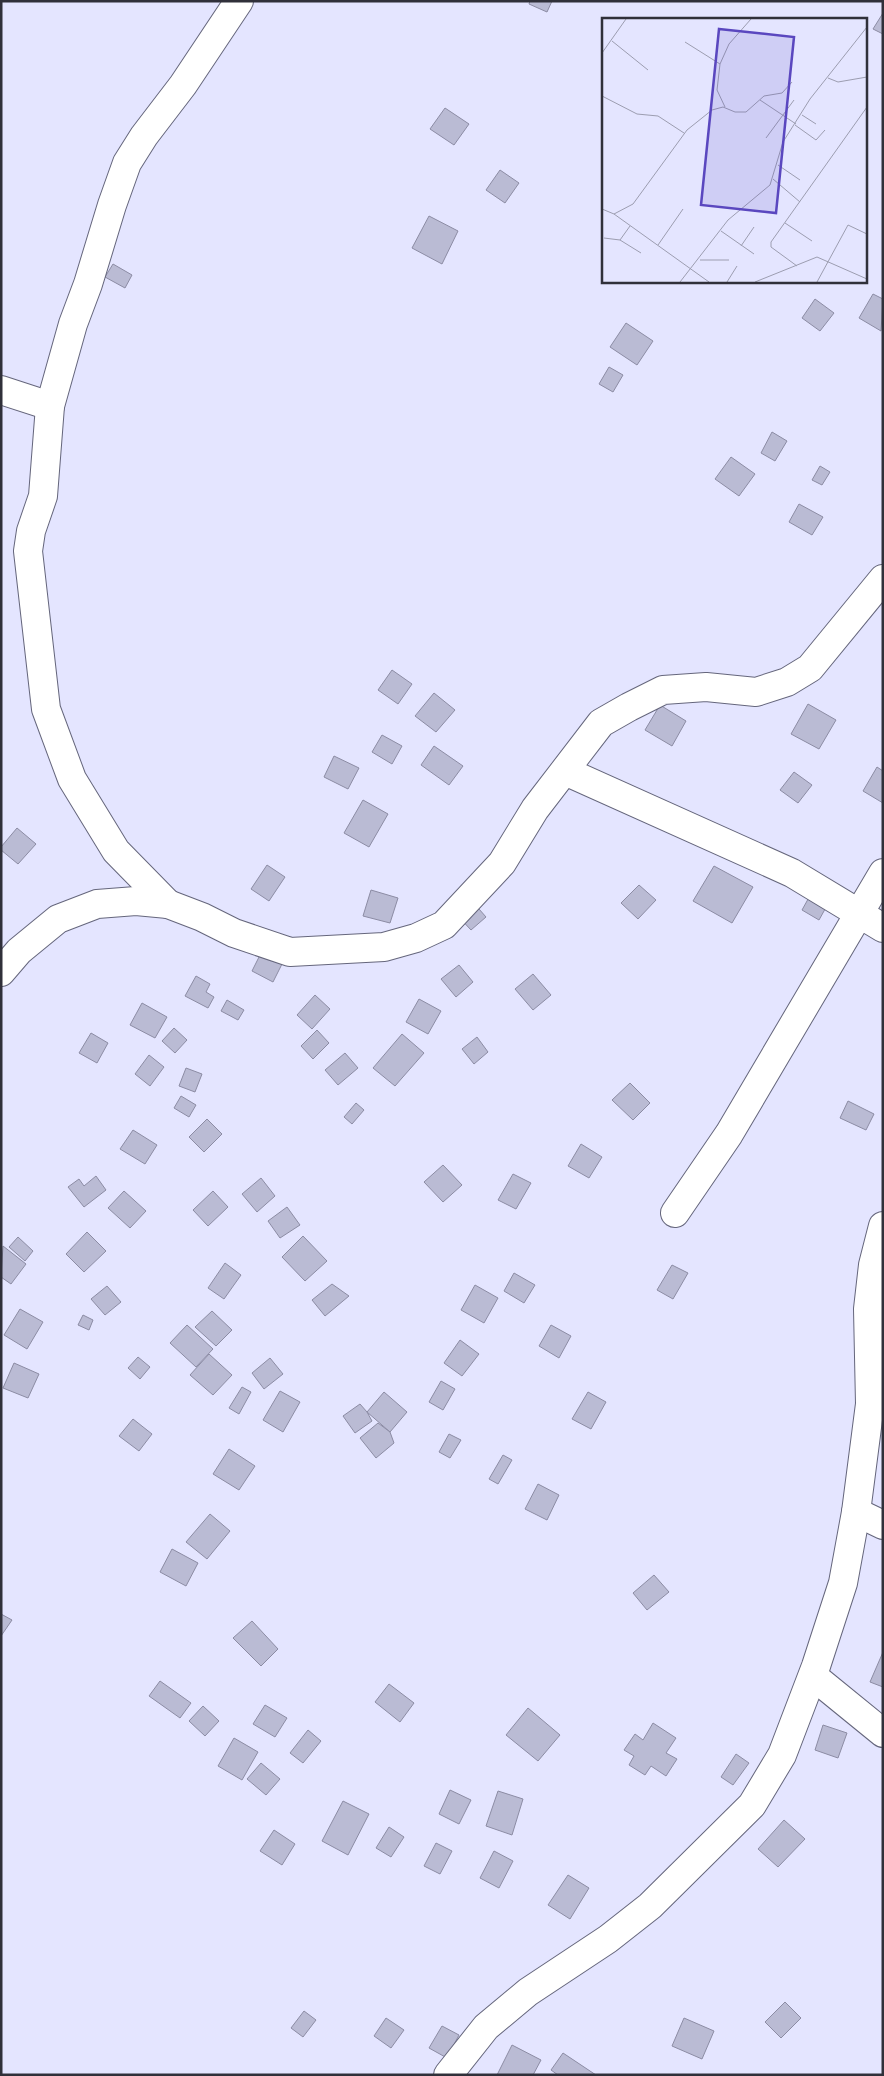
<svg xmlns="http://www.w3.org/2000/svg" width="884" height="2076" font-family="Signika,sans-serif">
  <style>
    .building { fill: #babbd4; stroke: #8c8ca4 }
    .lines { fill: none; stroke-linecap: round; stroke-linejoin: round }
    .minor-casing { stroke: #65667c; stroke-width: 30 }
    .minor { stroke: #fff; stroke-width: 28 }
    .inset-road { fill: none; stroke: #9c9db0; stroke-width: 1 }
    .view { fill: #5a47bf; fill-opacity: 0.15; stroke: #5a47bf; stroke-width: 2.5 }
    .inset-edge { fill: none; stroke: #30303a; stroke-width: 2.5 }
  </style>
  <rect width="100%" height="100%" fill="#e4e5ff"/>
  <g class="building">
    <path d="M530,1H552L547,12L529,4Z"/>
    <path d="M883,13V34L873,29Z"/>
    <path d="M445,108L469,124L454,145L430,129Z"/>
    <path d="M500,170L519,183L505,203L486,190Z"/>
    <path d="M429,216L458,231L442,264L412,248Z"/>
    <path d="M113,264L132,275L125,288L105,277Z"/>
    <path d="M873,294L883,299L881,331L859,318Z"/>
    <path d="M815,299L834,313L820,331L802,318Z"/>
    <path d="M626,323L653,341L637,365L610,347Z"/>
    <path d="M609,367L623,375L613,392L599,384Z"/>
    <path d="M772,432L787,441L775,461L761,453Z"/>
    <path d="M731,457L755,474L739,496L715,479Z"/>
    <path d="M820,466L830,472L822,485L812,480Z"/>
    <path d="M799,504L823,517L812,535L789,522Z"/>
    <path d="M392,670L412,684L398,704L378,690Z"/>
    <path d="M434,693L455,710L436,732L415,716Z"/>
    <path d="M808,704L836,720L819,749L791,734Z"/>
    <path d="M660,705L686,721L672,746L645,730Z"/>
    <path d="M382,735L402,746L392,764L372,752Z"/>
    <path d="M434,746L463,766L449,785L421,765Z"/>
    <path d="M334,756L359,768L348,789L324,777Z"/>
    <path d="M877,767L883,771V803L863,791Z"/>
    <path d="M794,772L812,785L798,803L780,790Z"/>
    <path d="M363,800L388,814L369,847L344,833Z"/>
    <path d="M17,828L36,844L18,864L1,850V847Z"/>
    <path d="M267,865L285,877L269,901L251,889Z"/>
    <path d="M714,866L753,887L732,923L693,901Z"/>
    <path d="M639,885L656,900L638,919L621,903Z"/>
    <path d="M371,890L398,898L390,923L363,916Z"/>
    <path d="M812,892L829,902L819,920L802,910Z"/>
    <path d="M472,901L486,917L471,930L457,915Z"/>
    <path d="M263,949L284,960L273,982L252,971Z"/>
    <path d="M459,965L473,982L456,997L441,979Z"/>
    <path d="M533,974L551,995L533,1010L515,989Z"/>
    <path d="M196,976L210,984L206,992L214,997L208,1008L185,996Z"/>
    <path d="M315,995L330,1009L312,1029L297,1015Z"/>
    <path d="M419,999L441,1011L428,1034L406,1022Z"/>
    <path d="M227,1000L244,1010L238,1020L221,1011Z"/>
    <path d="M142,1003L167,1017L155,1038L130,1025Z"/>
    <path d="M174,1028L187,1040L175,1053L162,1041Z"/>
    <path d="M317,1030L329,1043L313,1059L301,1046Z"/>
    <path d="M91,1033L108,1043L97,1063L79,1053Z"/>
    <path d="M402,1034L424,1053L395,1086L373,1068Z"/>
    <path d="M477,1037L488,1052L474,1064L462,1049Z"/>
    <path d="M345,1053L358,1068L338,1085L325,1070Z"/>
    <path d="M149,1055L164,1067L150,1086L135,1074Z"/>
    <path d="M186,1068L202,1074L195,1092L179,1086Z"/>
    <path d="M630,1083L650,1103L633,1120L612,1100Z"/>
    <path d="M181,1096L196,1105L189,1117L174,1108Z"/>
    <path d="M848,1101L874,1114L866,1130L840,1118Z"/>
    <path d="M356,1103L364,1110L352,1124L344,1117Z"/>
    <path d="M207,1119L222,1134L204,1152L189,1137Z"/>
    <path d="M133,1130L157,1145L145,1164L120,1149Z"/>
    <path d="M581,1144L602,1157L589,1178L568,1166Z"/>
    <path d="M443,1165L462,1185L443,1202L424,1182Z"/>
    <path d="M513,1174L531,1183L516,1209L498,1200Z"/>
    <path d="M96,1176L106,1190L84,1207L68,1187L79,1179L84,1186Z"/>
    <path d="M261,1178L275,1196L257,1212L242,1194Z"/>
    <path d="M124,1191L146,1211L130,1228L108,1208Z"/>
    <path d="M213,1191L228,1207L208,1226L193,1210Z"/>
    <path d="M287,1207L300,1225L280,1238L268,1221Z"/>
    <path d="M87,1232L106,1251L84,1272L66,1254Z"/>
    <path d="M303,1236L327,1261L305,1281L282,1257Z"/>
    <path d="M18,1237L33,1251L25,1261L9,1247Z"/>
    <path d="M3,1246L26,1264L11,1284L1,1277Z"/>
    <path d="M225,1263L241,1275L224,1299L208,1288Z"/>
    <path d="M672,1265L688,1273L673,1299L657,1290Z"/>
    <path d="M514,1273L535,1285L524,1303L504,1291Z"/>
    <path d="M332,1284L349,1296L325,1316L312,1300Z"/>
    <path d="M475,1285L498,1298L484,1323L461,1310Z"/>
    <path d="M107,1286L121,1302L105,1315L91,1299Z"/>
    <path d="M20,1309L43,1322L27,1349L4,1335Z"/>
    <path d="M212,1311L232,1330L216,1346L195,1327Z"/>
    <path d="M83,1315L93,1320L89,1330L78,1325Z"/>
    <path d="M187,1325L213,1349L196,1367L170,1343Z"/>
    <path d="M551,1325L571,1336L559,1358L539,1346Z"/>
    <path d="M460,1340L479,1354L462,1376L444,1363Z"/>
    <path d="M209,1354L232,1375L213,1395L190,1375Z"/>
    <path d="M138,1357L150,1367L140,1379L128,1368Z"/>
    <path d="M270,1358L283,1374L264,1389L252,1373Z"/>
    <path d="M14,1363L39,1374L28,1398L3,1388Z"/>
    <path d="M441,1381L455,1389L443,1410L429,1402Z"/>
    <path d="M242,1387L251,1392L239,1414L229,1408Z"/>
    <path d="M280,1391L300,1402L283,1432L263,1420Z"/>
    <path d="M384,1392L407,1412L390,1432L367,1412Z"/>
    <path d="M588,1392L606,1402L591,1429L572,1419Z"/>
    <path d="M360,1404L367,1412L372,1421L355,1433L343,1416Z"/>
    <path d="M133,1419L152,1434L139,1451L119,1436Z"/>
    <path d="M378,1423L390,1432L394,1443L376,1458L360,1438Z"/>
    <path d="M449,1434L461,1440L450,1458L439,1452Z"/>
    <path d="M229,1449L255,1466L239,1490L213,1474Z"/>
    <path d="M503,1455L512,1460L498,1484L489,1479Z"/>
    <path d="M538,1484L559,1495L547,1520L525,1509Z"/>
    <path d="M210,1514L230,1531L207,1559L186,1542Z"/>
    <path d="M172,1549L198,1563L186,1586L160,1572Z"/>
    <path d="M654,1575L669,1592L647,1610L633,1593Z"/>
    <path d="M1,1614L12,1620L1,1636Z"/>
    <path d="M252,1621L278,1649L261,1666L233,1638Z"/>
    <path d="M883,1652V1687L870,1682Z"/>
    <path d="M160,1681L191,1703L180,1718L149,1696Z"/>
    <path d="M389,1684L414,1703L400,1722L375,1702Z"/>
    <path d="M265,1705L287,1718L275,1737L253,1724Z"/>
    <path d="M203,1706L219,1721L205,1736L189,1721Z"/>
    <path d="M528,1708L560,1735L538,1761L506,1735Z"/>
    <path d="M653,1723L676,1738L666,1753L677,1759L666,1776L651,1766L645,1775L629,1765L634,1756L624,1750L635,1734L643,1740Z"/>
    <path d="M823,1725L847,1733L838,1758L815,1750Z"/>
    <path d="M308,1730L321,1741L303,1763L290,1753Z"/>
    <path d="M234,1738L258,1752L242,1780L218,1766Z"/>
    <path d="M736,1754L749,1763L733,1785L721,1777Z"/>
    <path d="M261,1763L280,1779L266,1795L247,1779Z"/>
    <path d="M450,1790L471,1800L459,1824L439,1814Z"/>
    <path d="M498,1791L523,1799L512,1835L486,1826Z"/>
    <path d="M343,1801L369,1814L348,1855L322,1841Z"/>
    <path d="M784,1820L805,1839L778,1867L758,1849Z"/>
    <path d="M389,1827L404,1837L391,1857L376,1848Z"/>
    <path d="M274,1830L295,1844L282,1865L260,1851Z"/>
    <path d="M436,1843L452,1851L440,1874L424,1866Z"/>
    <path d="M494,1851L513,1861L499,1888L480,1878Z"/>
    <path d="M568,1875L589,1888L570,1919L548,1905Z"/>
    <path d="M785,2002L801,2018L781,2038L765,2022Z"/>
    <path d="M304,2011L316,2020L303,2037L291,2028Z"/>
    <path d="M386,2018L404,2030L391,2048L374,2036Z"/>
    <path d="M684,2018L714,2031L702,2059L672,2046Z"/>
    <path d="M442,2026L459,2035L447,2058L429,2048Z"/>
    <path d="M512,2045L541,2060L533,2075H497Z"/>
    <path d="M563,2053L596,2075H558L551,2070Z"/>
  </g>
  <g class="lines">
    <g class="minor-casing">
      <g id="minor">
        <path d="M1,390L50,406"/>
        <path d="M565,771L792,873L883,928"/>
        <path d="M168,904L116,851L72,779L46,709L28,551L31,531L43,496L50,406L73,324L88,284L112,205L127,163L144,136L183,85L239,1"/>
        <path d="M1,972L19,951L58,919L97,904L136,901L168,904L202,917L234,933L290,952L384,947L416,938L444,925L502,863L535,809L601,723L629,707L663,690L706,687L756,692L787,682L810,668L883,579"/>
        <path d="M675,1213L729,1134L883,873"/>
        <path d="M856,1512L883,1525"/>
        <path d="M813,1676L883,1733"/>
        <path d="M448,2075L486,2027L528,1992L608,1939L650,1906L752,1805L782,1755L816,1666L843,1583L856,1512L870,1404L868,1309L873,1265L883,1226"/>
      </g>
    </g>
    <use href="#minor" class="minor"/>
  </g>
  <g transform="translate(602 18)">
    <rect width="265" height="265" fill="#e4e5ff"/>
    <path class="inset-road" d="M10,23L46,52M83,24L118,46M0,35L24,1M226,60L236,64L265,59M0,78L35,96L56,98L82,115M158,82L194,106M123,89L115,72L118,46L127,26L149,1M200,97L214,106M193,107L214,122L223,112M164,120L192,82M176,147L198,162M171,161L198,184M0,191L12,196L107,264M12,196L31,186L85,112L110,92L121,89L133,94H144L162,78L180,75L190,64M183,205L210,223M119,213L152,236M2,220L18,222L39,235M18,222L28,208M56,227L81,191M139,228L152,209M98,242H127M195,248L169,229V224L265,89M78,264L126,202L168,167L181,124L208,81L265,9M125,264L135,248M153,264L215,239L265,261M215,264L246,207L265,216"/>
    <path class="view" d="M117,11L192,19L174,195L99,187Z"/>
    <rect width="265" height="265" class="inset-edge"/>
  </g>
  <rect width="884" height="2076" fill="none" stroke="#30303a" stroke-width="5"/>
</svg>
